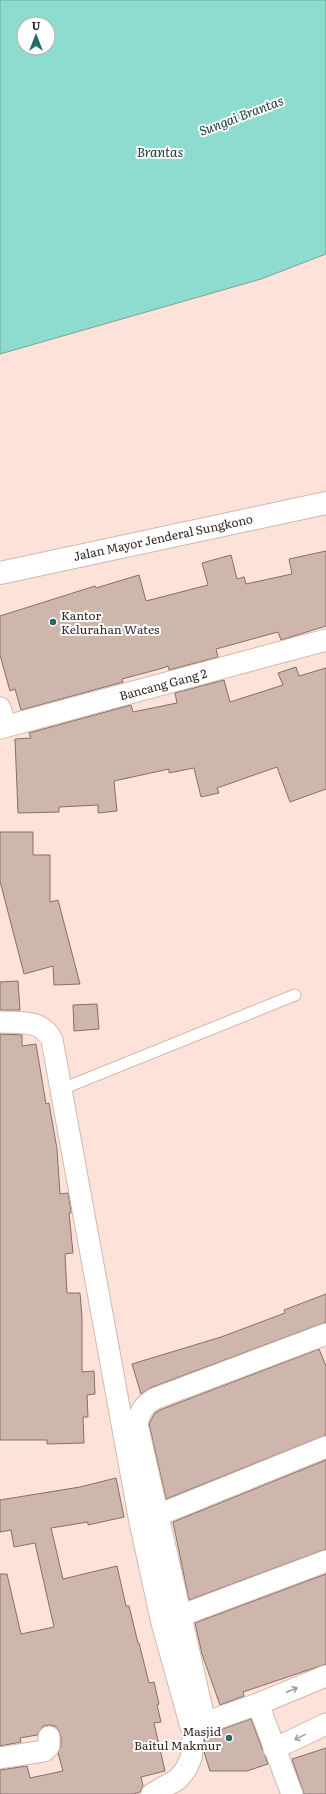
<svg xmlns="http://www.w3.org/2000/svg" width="326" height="1794" font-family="Literata,serif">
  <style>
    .water { fill: #8edccf; stroke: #72a69c; fill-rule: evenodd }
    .building { fill: #cfb6ad; stroke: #866f67 }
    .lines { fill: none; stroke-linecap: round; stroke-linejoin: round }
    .service-casing { stroke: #d0b8af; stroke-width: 13 }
    .minor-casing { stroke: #d0b8af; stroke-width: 23 }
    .secondary-casing { stroke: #d0b8af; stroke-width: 24 }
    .service { stroke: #fff; stroke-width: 11 }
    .minor { stroke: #fff; stroke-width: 21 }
    .secondary { stroke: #fff; stroke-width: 22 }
    .oneway { stroke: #a39f9d }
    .poi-dot { fill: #246b61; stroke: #fff; stroke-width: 1.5 }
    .labels { text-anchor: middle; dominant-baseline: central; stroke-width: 4; stroke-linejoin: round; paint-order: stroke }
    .street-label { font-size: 12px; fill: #322925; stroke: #fff }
    .poi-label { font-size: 12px; fill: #322925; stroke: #fff; text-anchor: start }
    .water-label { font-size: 13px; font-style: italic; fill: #153b35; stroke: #fff }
  </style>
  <rect width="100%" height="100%" fill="#fce2d9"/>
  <path class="water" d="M0,0H326V254L261,279L0,354ZM24,24H48V48H24Z"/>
  <g class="building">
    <path d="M326,551V626L281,640L278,632L216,649L218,657L169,670L168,666L163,668L122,679L123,682L21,710L15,689L10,691L0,655V616L95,586L96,588L139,575L146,601L208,585L202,563L231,555L237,579L244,577L246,584L292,574L289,559Z"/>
    <path d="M296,667L299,676L326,668V789L290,802L277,767L217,788L219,793L201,797L194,768L169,773V769L114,781L117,811L98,813V805L59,807V812L18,813L15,739L31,738L29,733L131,705L133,712L177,703L175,693L224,680L230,702L283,685L278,673Z"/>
    <path d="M0,832H33V855H50V902L58,900L80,984L54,985L53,966L24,974L0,881Z"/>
    <path d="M18,981L20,1010H0V982Z"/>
    <path d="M97,1004L99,1029L74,1031L73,1005Z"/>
    <path d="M0,1034L22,1035V1046L36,1044L46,1104L49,1103L57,1149L60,1194L68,1193L71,1211V1213H69L73,1253L65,1254L67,1293H80L82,1317V1372L94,1371L95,1394L87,1395L88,1417H83L84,1443L47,1444V1440H0Z"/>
    <path d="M326,1294V1322L150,1388L141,1394L132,1364L221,1337L285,1313L284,1310Z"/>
    <path d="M319,1349L326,1366V1435L166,1499L149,1424L155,1413L160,1410Z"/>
    <path d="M326,1460V1549L189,1600L173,1522Z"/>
    <path d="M116,1478L124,1517L88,1525V1522L51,1528L63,1579L117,1566L126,1606H129L138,1643H139L149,1683L154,1682L159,1704L157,1705L161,1722L154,1723L165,1771L141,1777L143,1786L140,1792L134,1794H0V1770L27,1766L30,1778L63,1771L58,1753L61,1746V1737L59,1731L55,1726L49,1725L43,1726L37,1735L20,1738L21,1742L0,1746V1574H7L21,1634L54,1627L35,1543L14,1547L11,1530L0,1532V1500L80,1487Z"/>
    <path d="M326,1574V1664L243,1692L244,1696L220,1705L202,1654L195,1623Z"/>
    <path d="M251,1719L268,1764L247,1771H210L204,1752L205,1732H214Z"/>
    <path d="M326,1748V1794H304L292,1759Z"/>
  </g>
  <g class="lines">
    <g class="service-casing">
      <path id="service" d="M62,1089L295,995"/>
    </g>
    <g class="minor-casing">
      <g id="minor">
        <path d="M0,708L6,726"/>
        <path d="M0,728L326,640"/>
        <path d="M0,1022C20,1023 42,1019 52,1040L140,1522L162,1623L193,1734L191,1758L186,1769L178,1779L152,1794"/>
        <path d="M326,1334L154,1399C143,1406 140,1412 137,1424L204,1718L210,1721L258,1704L326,1676"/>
        <path d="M146,1520L326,1447"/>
        <path d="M169,1620L326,1561"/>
        <path d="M258,1704L292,1794"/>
        <path d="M274,1749L326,1724"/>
        <path d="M0,1758L44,1751L49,1746V1737"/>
      </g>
    </g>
    <g class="secondary-casing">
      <path id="secondary" d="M0,573L326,503"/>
    </g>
    <use href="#service" class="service"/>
    <use href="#minor" class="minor"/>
    <use href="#secondary" class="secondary"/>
  </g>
  <defs><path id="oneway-shaft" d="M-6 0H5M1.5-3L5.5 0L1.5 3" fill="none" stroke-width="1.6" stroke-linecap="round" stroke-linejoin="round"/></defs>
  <g class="oneway">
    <use href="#oneway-shaft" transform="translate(292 1690) rotate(-23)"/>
    <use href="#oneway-shaft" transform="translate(300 1737) rotate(154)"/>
  </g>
  <g class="poi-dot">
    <circle cx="53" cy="622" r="4"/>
    <circle cx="229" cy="1738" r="4"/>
  </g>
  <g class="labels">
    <g class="street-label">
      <text transform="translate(163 537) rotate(-12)">Jalan Mayor Jenderal Sungkono</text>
      <text transform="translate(163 684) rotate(-15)">Bancang Gang 2</text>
    </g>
    <g class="poi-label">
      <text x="61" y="615">Kantor<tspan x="61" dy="14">Kelurahan Wates</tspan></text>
      <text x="221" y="1731" text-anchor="end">Masjid<tspan x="221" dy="14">Baitul Makmur</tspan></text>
    </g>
    <g class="water-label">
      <text transform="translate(241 115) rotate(-21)">Sungai Brantas</text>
      <text x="160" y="151">Brantas</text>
    </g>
  </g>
  <g transform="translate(36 36)"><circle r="19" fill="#ffffff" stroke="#ada9a8"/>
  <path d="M0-3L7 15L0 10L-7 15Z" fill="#246b61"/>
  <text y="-6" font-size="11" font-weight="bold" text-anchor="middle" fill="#322925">U</text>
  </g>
</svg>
